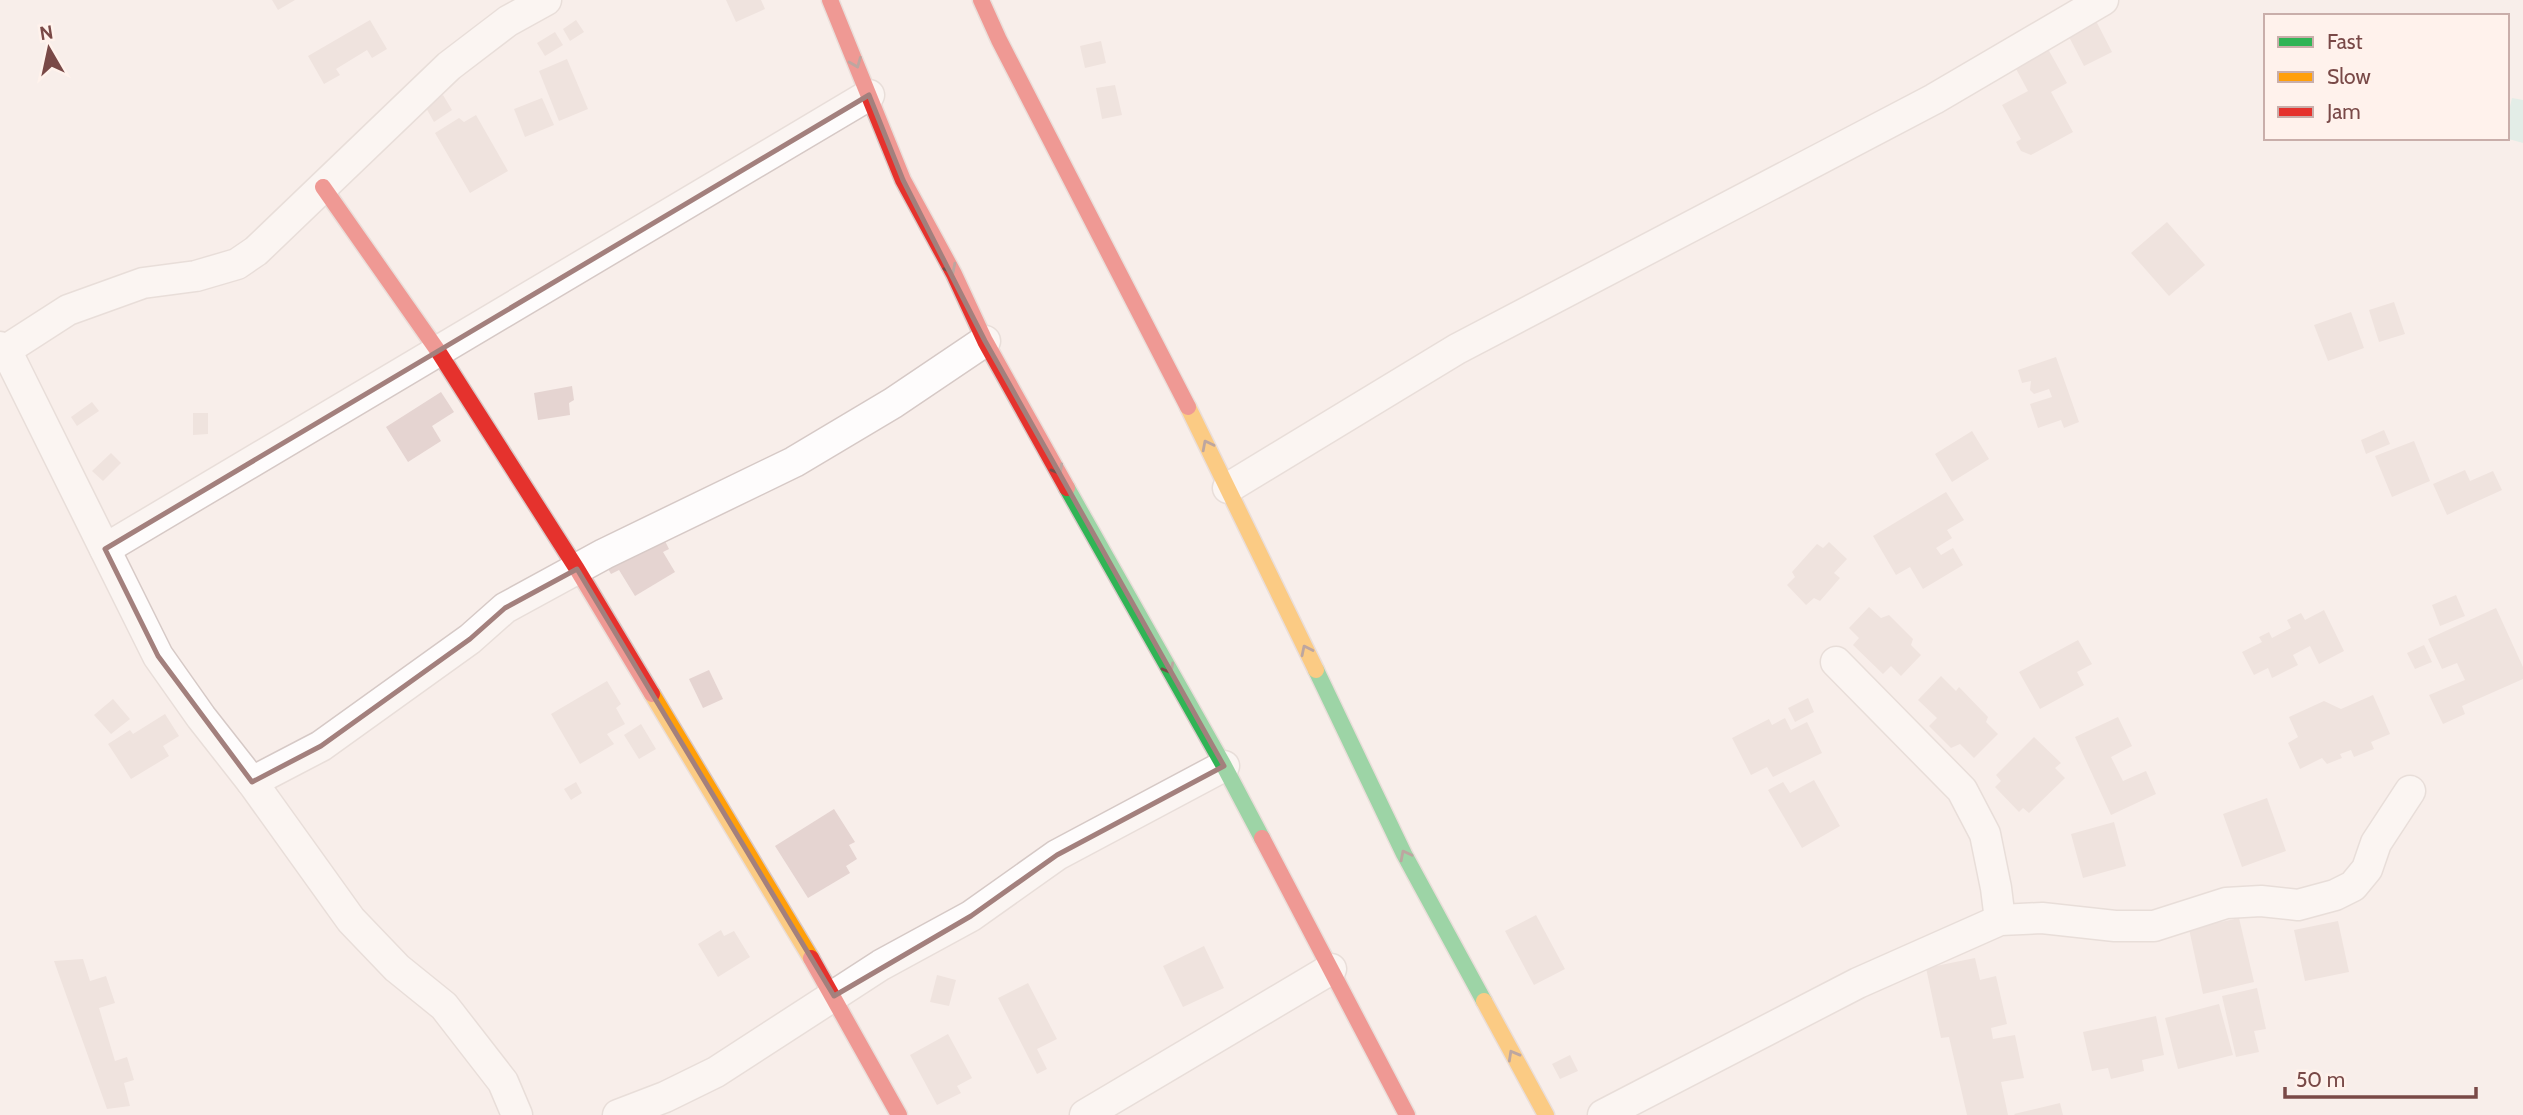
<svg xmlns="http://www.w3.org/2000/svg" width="2523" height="1115" font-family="Cabin,sans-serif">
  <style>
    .water { fill: #caebe4 }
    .building { fill: #e5d4d1 }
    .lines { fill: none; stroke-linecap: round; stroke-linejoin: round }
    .street-casing { stroke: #d6c9c6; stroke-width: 33 }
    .fast-casing { stroke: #d9cac8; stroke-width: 19 }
    .slow-casing { stroke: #d9cac8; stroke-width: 19 }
    .jam-casing { stroke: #d9cac8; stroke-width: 19 }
    .street { stroke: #fefcfc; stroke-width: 30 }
    .fast { stroke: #30b455; stroke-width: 16 }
    .slow { stroke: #ff9f0a; stroke-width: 16 }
    .jam { stroke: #e5322d; stroke-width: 16 }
    .oneway { stroke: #754e48 }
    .marked { fill: none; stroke: #a3807d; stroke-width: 5; stroke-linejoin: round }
  </style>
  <rect width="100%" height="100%" fill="#f8eeea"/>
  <path class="water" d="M2512,98L2523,100V143L2505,138H2507V120Z"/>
  <g class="building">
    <path d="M272,0H295L278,10Z"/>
    <path d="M726,0H761L765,9L736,22Z"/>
    <path d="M2095,19L2112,52L2084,66L2067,33Z"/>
    <path d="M370,20L387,49L372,58L367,50L336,69L340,75L324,84L308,56Z"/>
    <path d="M576,20L584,32L570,41L563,29Z"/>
    <path d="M555,32L563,45L545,56L537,43Z"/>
    <path d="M1101,41L1106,63L1085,68L1080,46Z"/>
    <path d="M2048,49L2067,83L2051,92L2073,132L2031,155L2021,151L2016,142L2021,139L2002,105L2028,91L2015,67Z"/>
    <path d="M567,59L588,109L559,121L539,71Z"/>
    <path d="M1115,85L1122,115L1102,119L1096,88Z"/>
    <path d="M443,95L452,110L434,122L425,106Z"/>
    <path d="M542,98L554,125L525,137L514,109Z"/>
    <path d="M476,115L508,171L470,193L435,133L459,118L464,122Z"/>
    <path d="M2167,222L2205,265L2169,296L2131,253Z"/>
    <path d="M2394,302L2405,334L2379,342L2369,310Z"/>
    <path d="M2351,312L2364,348L2328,361L2314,325Z"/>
    <path d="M2056,357L2079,422L2064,428L2061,420L2038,428L2030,404L2052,397L2049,389L2034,394L2030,390L2031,381L2022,383L2018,370Z"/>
    <path d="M572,386L574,400L569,403L570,415L538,420L534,393Z"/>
    <path d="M441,392L454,412L432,426L441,441L408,462L386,427Z"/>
    <path d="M92,402L99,411L77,426L71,417Z"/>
    <path d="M193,413H208V434L193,435Z"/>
    <path d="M2384,430L2390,444L2366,454L2361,440Z"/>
    <path d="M1972,431L1989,459L1952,482L1935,454Z"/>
    <path d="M2414,441L2430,481L2392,497L2375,456Z"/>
    <path d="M111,453L121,463L103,481L92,471Z"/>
    <path d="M2465,470L2470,481L2493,471L2502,490L2447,515L2433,484Z"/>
    <path d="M1946,492L1964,520L1947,530L1952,538L1936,548L1941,555L1953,548L1963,565L1923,589L1910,567L1896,575L1873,536Z"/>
    <path d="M663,537L669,549L663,552L675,572L635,596L619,570L611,574L604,562Z"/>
    <path d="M1829,542L1847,559L1834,573L1840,578L1820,601L1814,598L1806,605L1787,585L1795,577L1792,572L1817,544L1823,548Z"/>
    <path d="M2456,595L2465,616L2440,626L2432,605Z"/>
    <path d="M1869,607L1881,618L1889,615L1913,639L1911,645L1921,655L1901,676L1891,666L1883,674L1853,645L1859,638L1849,628Z"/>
    <path d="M2496,608L2523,667V679L2462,706L2465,714L2443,724L2429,695L2465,680L2457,663L2442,669L2428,639Z"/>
    <path d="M2324,610L2344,651L2319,664L2310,646L2293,655L2298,665L2272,678L2268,668L2254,675L2242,652L2262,642L2259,637L2269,632L2272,638L2291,628L2287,620L2301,613L2305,620Z"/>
    <path d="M2078,640L2092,664L2077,672L2084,685L2040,709L2019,672Z"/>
    <path d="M2424,645L2432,662L2415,669L2407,653Z"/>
    <path d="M709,670L723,699L703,708L689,679Z"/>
    <path d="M1941,676L1956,691L1959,687L1988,717L1986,722L1998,734L1974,758L1960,744L1951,748L1929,726L1937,718L1918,700Z"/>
    <path d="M607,681L621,704L616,708L625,724L607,734L614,744L580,764L551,714Z"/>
    <path d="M2373,695L2390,734L2371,742L2374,749L2354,757L2351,750L2340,754L2342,758L2327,764L2322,758L2300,769L2288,743L2298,737L2289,717L2324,701L2341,709Z"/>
    <path d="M1808,698L1814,712L1795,722L1788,708Z"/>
    <path d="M113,699L130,719L111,734L94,715Z"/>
    <path d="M165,714L179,736L163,746L169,756L131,779L108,744L130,730L133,734Z"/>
    <path d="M2118,717L2132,746L2111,757L2123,781L2146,771L2156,794L2111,815L2075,737Z"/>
    <path d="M1785,718L1791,730L1807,722L1822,753L1773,777L1767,767L1751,775L1732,738L1769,719L1772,725Z"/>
    <path d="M641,724L656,749L639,759L624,735Z"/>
    <path d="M2034,737L2061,763L2055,768L2065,778L2029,813L2023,808L2019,812L1995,787L2001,781L1996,775Z"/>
    <path d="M1814,780L1840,826L1802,848L1768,790L1783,782L1790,793Z"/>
    <path d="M576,782L582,793L571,800L564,789Z"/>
    <path d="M2267,798L2286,851L2242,867L2223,814Z"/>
    <path d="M834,809L855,842L849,845L857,859L846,866L850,873L808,898L775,846Z"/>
    <path d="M2114,822L2126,866L2083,878L2071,834Z"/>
    <path d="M1536,915L1565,969L1534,985L1505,931Z"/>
    <path d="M2239,918L2254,982L2203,994L2189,929Z"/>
    <path d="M2338,921L2349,972L2305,981L2294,930Z"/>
    <path d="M721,930L724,936L734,931L750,957L718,977L698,944Z"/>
    <path d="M1204,946L1224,988L1183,1007L1163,966Z"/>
    <path d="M1975,958L1980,980L1996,976L2007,1024L1991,1028L1993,1039L2015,1035L2024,1078L2001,1082L2008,1115H1967L1949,1037L1941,1038L1926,968Z"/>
    <path d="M83,959L90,981L106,976L115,1003L99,1008L115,1061L127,1057L134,1080L124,1083L130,1106L107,1109L54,961Z"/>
    <path d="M937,975L956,980L949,1006L930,1002Z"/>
    <path d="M1028,983L1057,1039L1037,1049L1047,1069L1037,1074L998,998Z"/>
    <path d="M2257,988L2266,1029L2254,1031L2259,1052L2236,1057L2222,996Z"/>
    <path d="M2219,1004L2233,1055L2178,1069L2165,1018Z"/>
    <path d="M2156,1016L2164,1055L2142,1060L2144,1071L2111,1079L2108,1068L2092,1071L2083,1032Z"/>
    <path d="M948,1034L972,1078L957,1086L961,1093L937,1105L910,1055Z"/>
    <path d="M1570,1055L1578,1071L1560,1079L1552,1064Z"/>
    <path d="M2060,1103L2063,1115H2015L2014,1114Z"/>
  </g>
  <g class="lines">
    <g class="street-casing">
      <g id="street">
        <path d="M0,347L6,350L158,656L201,717L252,782L351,920L397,968L444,1006L503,1082L517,1115"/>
        <path d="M6,350L68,310L143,283L196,276L237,264L256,251L449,66L508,21L546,0"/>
        <path d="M1228,488L1457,349L1934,99L2103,0"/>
        <path d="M105,549L869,95"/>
        <path d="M1836,662L1962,790L1985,834L1996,888L2000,920"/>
        <path d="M252,782L321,746L470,639L505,608L604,554L794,462L893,403L985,341"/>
        <path d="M618,1115L665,1097L716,1072L881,965L971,916L1057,855L1224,766"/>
        <path d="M1085,1115L1331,969"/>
        <path d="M1603,1115L1858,983L2000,920L2042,918L2115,926H2154L2226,903L2261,901L2298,905L2335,895L2353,886L2367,869L2376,843L2410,791"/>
      </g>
    </g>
    <g class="fast-casing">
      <g id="fast">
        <path d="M1067,488L1224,766L1262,838"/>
        <path d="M1316,670L1404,854L1484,1001"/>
      </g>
    </g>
    <g class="slow-casing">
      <g id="slow">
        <path d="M1188,407L1316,670"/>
        <path d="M652,694L811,958"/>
        <path d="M1484,1001L1546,1115"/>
      </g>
    </g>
    <g class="jam-casing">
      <g id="jam">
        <path d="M830,0L903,180L954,274L985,341L1067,488"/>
        <path d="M981,0L999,40L1188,407"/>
        <path d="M323,187L438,351L577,569L652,694"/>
        <path d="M1262,838L1407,1115"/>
        <path d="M811,958L899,1115"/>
      </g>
    </g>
    <use href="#street" class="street"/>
    <use href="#fast" class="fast"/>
    <use href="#slow" class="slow"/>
    <use href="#jam" class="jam"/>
  </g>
  <defs><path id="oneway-chevron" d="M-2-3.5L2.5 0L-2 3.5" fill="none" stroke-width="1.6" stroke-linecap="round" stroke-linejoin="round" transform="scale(1.75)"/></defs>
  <g class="oneway">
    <use href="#oneway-chevron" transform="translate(856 63) rotate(68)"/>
    <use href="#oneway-chevron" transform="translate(951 269) rotate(63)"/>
    <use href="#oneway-chevron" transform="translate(1207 445) rotate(-117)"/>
    <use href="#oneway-chevron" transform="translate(1058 470) rotate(61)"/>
    <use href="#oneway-chevron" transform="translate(1306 650) rotate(-116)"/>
    <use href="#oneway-chevron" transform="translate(1169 669) rotate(61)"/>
    <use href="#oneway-chevron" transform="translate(1405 855) rotate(-117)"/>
    <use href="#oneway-chevron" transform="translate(1513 1055) rotate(-119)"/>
  </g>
  <path d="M0 0H2523V1115H0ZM869,95L903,180L985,341L1224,766L1057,855L971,916L834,996L577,569L505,608L470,639L321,746L252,782L158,656L105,549Z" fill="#f8eeea" fill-opacity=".55" fill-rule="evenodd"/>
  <path class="marked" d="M869,95L903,180L985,341L1224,766L1057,855L971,916L834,996L577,569L505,608L470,639L321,746L252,782L158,656L105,549Z"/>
  <rect x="2264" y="14" width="245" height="126" fill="#fff2ec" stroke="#c9aeaa" stroke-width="2"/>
  <rect x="2278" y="37" width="35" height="10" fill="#30b455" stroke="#c9aeaa" stroke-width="2"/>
  <text x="2327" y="49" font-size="21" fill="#794947">Fast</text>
  <rect x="2278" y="72" width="35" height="10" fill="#ff9f0a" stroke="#c9aeaa" stroke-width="2"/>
  <text x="2327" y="84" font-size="21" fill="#794947">Slow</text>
  <rect x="2278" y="107" width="35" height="10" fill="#e5322d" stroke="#c9aeaa" stroke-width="2"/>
  <text x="2327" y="119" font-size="21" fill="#794947">Jam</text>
  <g transform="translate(49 49) rotate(351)" stroke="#fff2ec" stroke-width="5" paint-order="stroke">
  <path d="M0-5L12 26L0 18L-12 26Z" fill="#794947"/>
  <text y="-10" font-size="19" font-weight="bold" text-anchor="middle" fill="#794947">N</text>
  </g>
  <path d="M2285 1087v10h191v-10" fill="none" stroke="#794947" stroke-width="3.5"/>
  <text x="2296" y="1087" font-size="21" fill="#794947" stroke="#fff2ec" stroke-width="5" paint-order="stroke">50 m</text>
</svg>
